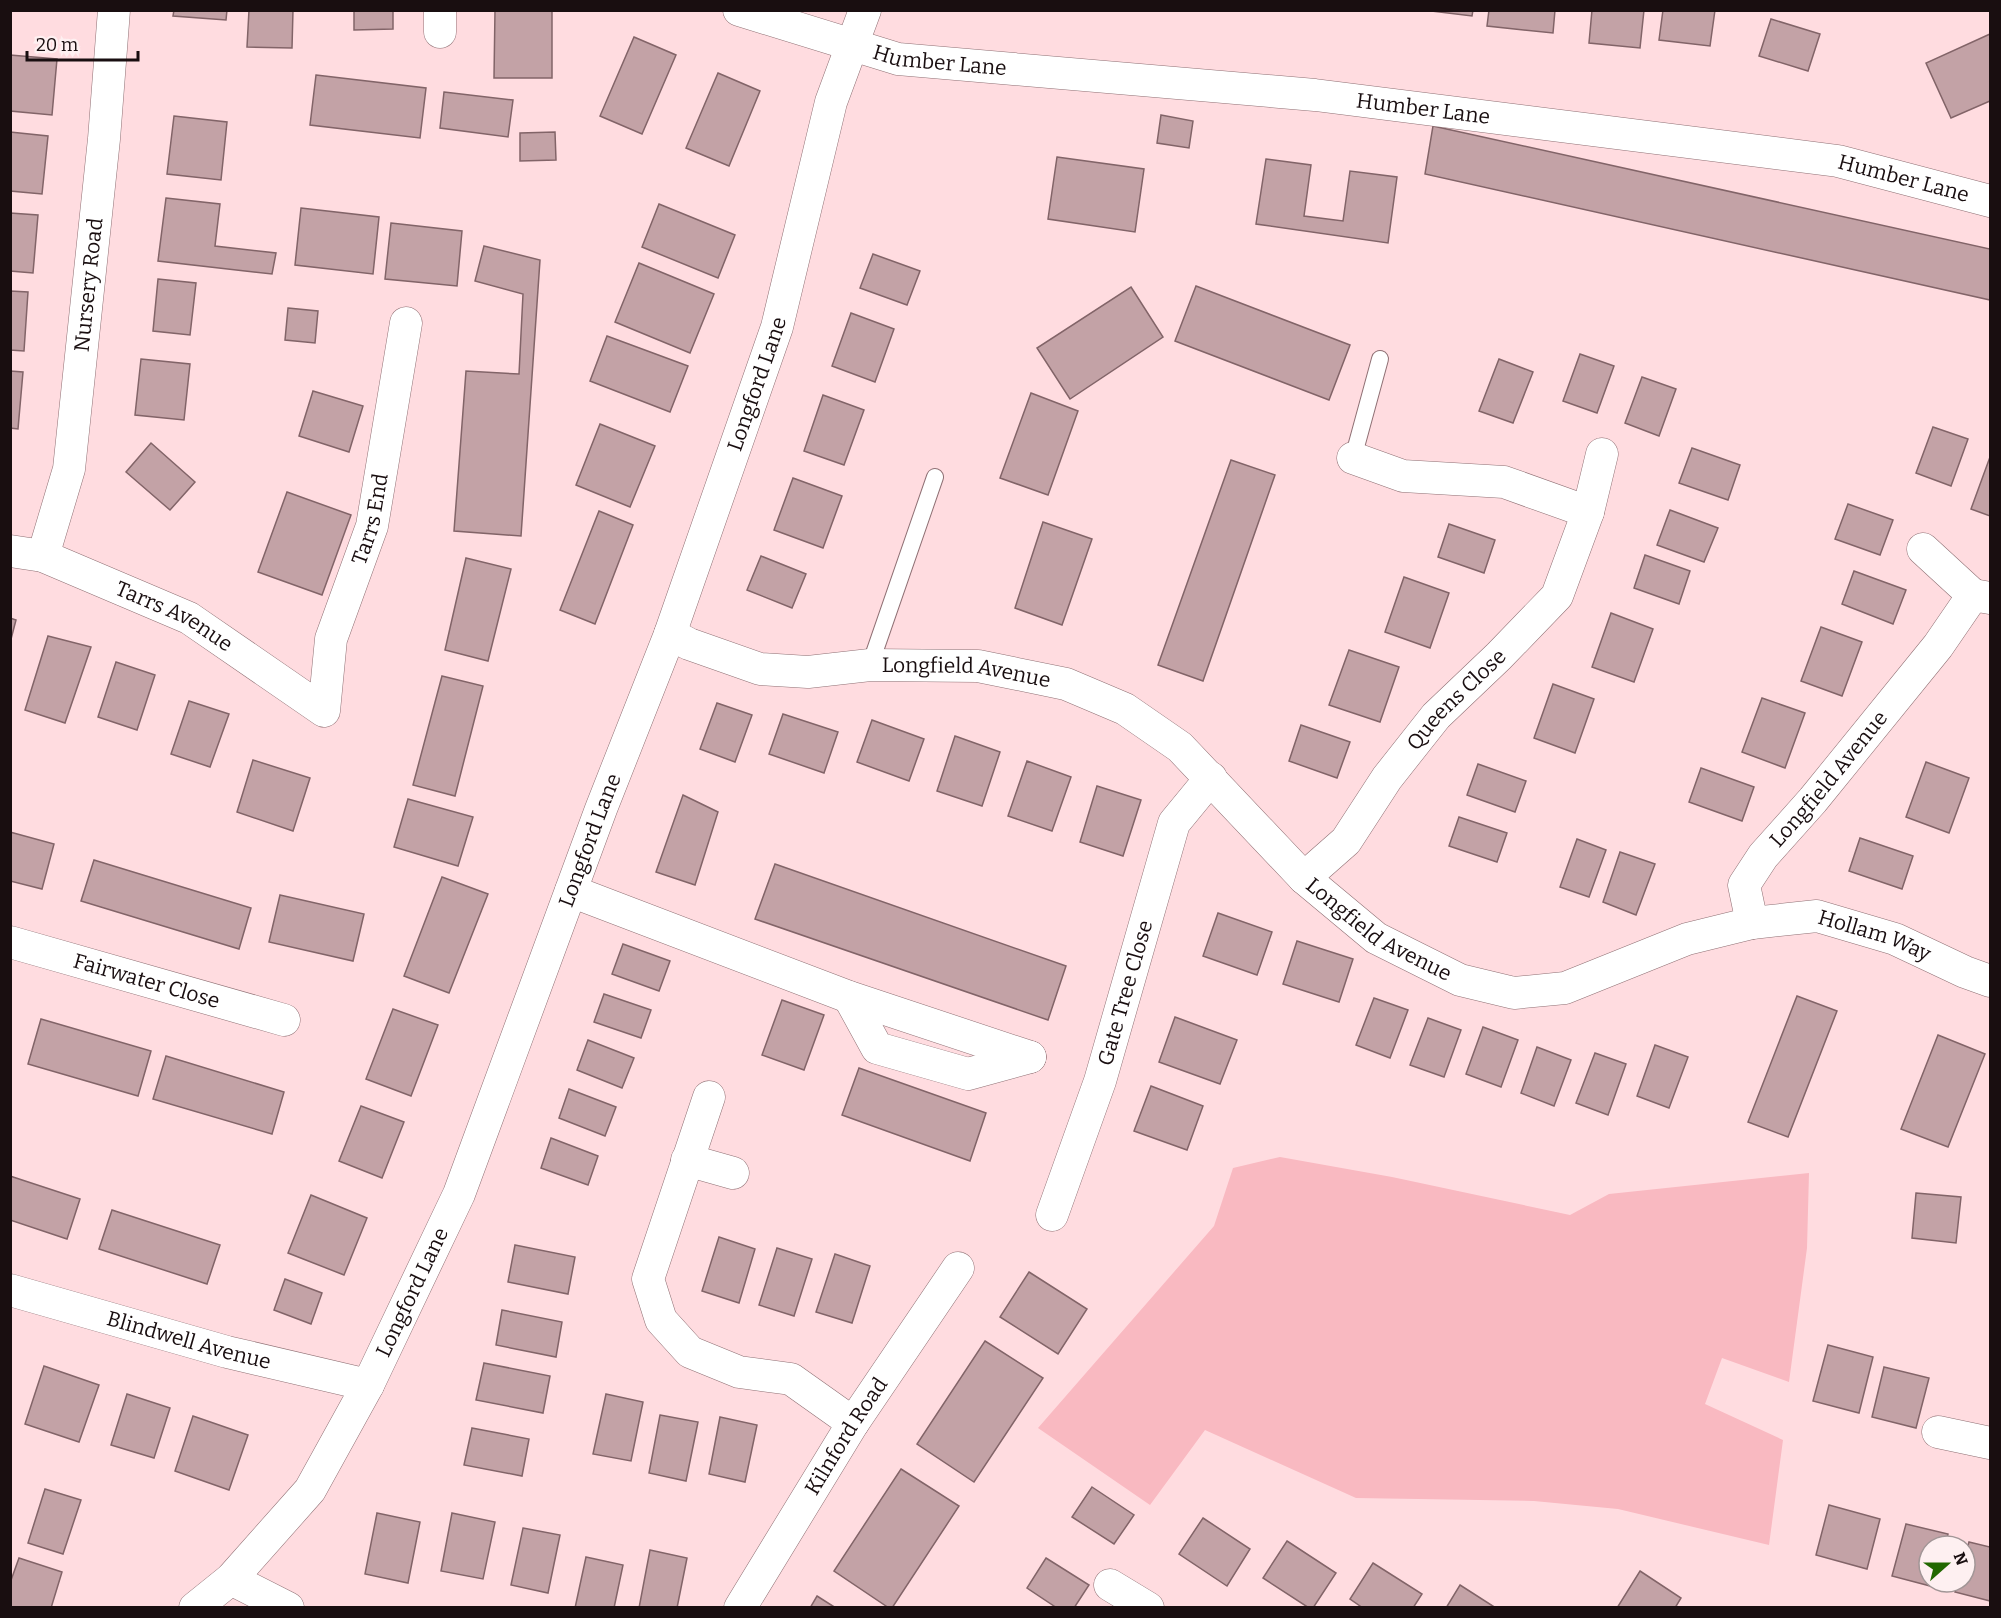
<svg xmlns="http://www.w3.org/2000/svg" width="2001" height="1618" font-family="Bitter,serif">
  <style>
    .green { fill: #f9b9c1 }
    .building { fill: #c3a2a6; stroke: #826468; stroke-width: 1.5 }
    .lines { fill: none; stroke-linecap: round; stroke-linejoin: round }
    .lane-casing { stroke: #8f7074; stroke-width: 18 }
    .street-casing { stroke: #8f7074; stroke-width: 33 }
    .lane { stroke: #fff; stroke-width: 16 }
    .street { stroke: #fff; stroke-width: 32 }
    .labels { text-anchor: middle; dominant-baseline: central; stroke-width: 4.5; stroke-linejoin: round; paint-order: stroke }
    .street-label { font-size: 21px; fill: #190e10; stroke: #fef0f1 }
  </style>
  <rect width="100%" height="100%" fill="#ffdce0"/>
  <path class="green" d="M1280,1157L1392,1177L1570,1215L1609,1194L1809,1173L1807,1248L1789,1382L1722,1358L1705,1404L1783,1440L1769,1545L1618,1509L1534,1501L1356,1498L1205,1430L1150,1505L1038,1428L1214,1226L1233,1168Z"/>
  <g class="building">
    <path d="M174,10H227L226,20L173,16Z"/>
    <path d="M249,10H293L292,48L247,47Z"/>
    <path d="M354,10H393V29L354,30Z"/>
    <path d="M495,10H552V78H494Z"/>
    <path d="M1423,10H1473L1472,16Z"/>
    <path d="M1489,10H1555L1553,33L1487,26Z"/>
    <path d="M1592,10H1644L1640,48L1589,43Z"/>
    <path d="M1663,10H1715L1710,46L1659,40Z"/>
    <path d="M1771,19L1820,34L1808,71L1759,56Z"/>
    <path d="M1990,34V101L1951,118L1926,63Z"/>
    <path d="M634,37L676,55L642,134L600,116Z"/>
    <path d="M10,55L57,59L52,115L10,111Z"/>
    <path d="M718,73L760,91L729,166L686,148Z"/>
    <path d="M316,75L426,88L420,138L310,125Z"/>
    <path d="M444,92L513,100L508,137L440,128Z"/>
    <path d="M1161,115L1193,121L1189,148L1157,143Z"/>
    <path d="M174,116L227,122L221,180L167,174Z"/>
    <path d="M1433,126L1990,249V300L1425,174Z"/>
    <path d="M10,132L48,136L42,194L10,191Z"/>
    <path d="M555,132L556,160L520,161V133Z"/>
    <path d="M1057,157L1144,169L1135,232L1048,219Z"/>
    <path d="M1266,159L1311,165L1304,216L1343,221L1350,171L1397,177L1388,243L1256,224Z"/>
    <path d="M166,198L220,204L215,246L276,253L272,274L158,261Z"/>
    <path d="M659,204L735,235L718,278L642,247Z"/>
    <path d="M301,208L379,217L373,274L295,265Z"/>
    <path d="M10,213L38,215L33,273L10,271Z"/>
    <path d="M391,223L462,231L457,286L385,279Z"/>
    <path d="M484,246L540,260L521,536L454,531L466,371L519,374L523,294L475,281Z"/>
    <path d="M873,254L920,271L907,305L860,288Z"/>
    <path d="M639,263L714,294L690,353L615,322Z"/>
    <path d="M158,279L196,283L190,335L153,331Z"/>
    <path d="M1196,286L1350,345L1329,400L1175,341Z"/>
    <path d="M1131,287L1163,337L1070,399L1037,348Z"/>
    <path d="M10,291L28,292L24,351L10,350Z"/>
    <path d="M288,308L318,311L315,343L285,340Z"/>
    <path d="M851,313L894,329L875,382L832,366Z"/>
    <path d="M607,336L688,366L670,412L590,381Z"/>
    <path d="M1580,354L1614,366L1597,413L1563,401Z"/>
    <path d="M141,359L190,364L184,420L135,415Z"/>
    <path d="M1499,359L1533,372L1513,423L1479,411Z"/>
    <path d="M10,371L23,372L18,429L10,428Z"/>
    <path d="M1642,377L1676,389L1659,436L1625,423Z"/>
    <path d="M313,391L363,406L349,452L299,436Z"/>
    <path d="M1031,393L1078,411L1048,495L1000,478Z"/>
    <path d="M823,395L864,410L844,465L804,451Z"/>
    <path d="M600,424L655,446L630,507L576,485Z"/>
    <path d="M1933,427L1968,439L1951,486L1916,473Z"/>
    <path d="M151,443L195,482L170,510L126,472Z"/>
    <path d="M1692,448L1740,465L1728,500L1679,483Z"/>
    <path d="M1990,457V516L1971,509Z"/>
    <path d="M1231,460L1275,475L1203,681L1158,665Z"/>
    <path d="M793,478L842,496L823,548L774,530Z"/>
    <path d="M287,492L351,515L322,595L258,572Z"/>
    <path d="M1848,504L1893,520L1880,555L1835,539Z"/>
    <path d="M1670,510L1718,528L1704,562L1657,545Z"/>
    <path d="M599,511L633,525L595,624L560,610Z"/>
    <path d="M1043,522L1092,539L1062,625L1015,608Z"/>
    <path d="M1449,524L1495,540L1484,573L1438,557Z"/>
    <path d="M1645,555L1690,571L1679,604L1634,588Z"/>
    <path d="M761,556L806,574L792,608L747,590Z"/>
    <path d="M466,558L511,569L488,661L445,650Z"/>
    <path d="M1854,571L1906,590L1893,624L1842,604Z"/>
    <path d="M1404,577L1449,593L1430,648L1385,632Z"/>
    <path d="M1611,613L1653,629L1634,682L1592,667Z"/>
    <path d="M10,618L16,620L10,643Z"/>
    <path d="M1821,627L1862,642L1842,696L1801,681Z"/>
    <path d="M48,636L91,647L65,723L25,710Z"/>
    <path d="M1349,650L1399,667L1380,722L1329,705Z"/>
    <path d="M116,662L155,675L137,730L98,717Z"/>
    <path d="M442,676L483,686L455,796L413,785Z"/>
    <path d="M1553,684L1594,699L1575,753L1534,738Z"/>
    <path d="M1762,698L1805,713L1785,768L1742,752Z"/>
    <path d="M189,701L229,714L210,767L171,754Z"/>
    <path d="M717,703L752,715L735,762L700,749Z"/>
    <path d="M783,714L838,732L824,773L769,754Z"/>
    <path d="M872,720L924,739L909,781L857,762Z"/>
    <path d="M1301,725L1350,742L1337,778L1289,761Z"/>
    <path d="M955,736L1000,752L982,806L937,791Z"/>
    <path d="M253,760L310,778L293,831L237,812Z"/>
    <path d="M1027,761L1071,777L1052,831L1008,816Z"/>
    <path d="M1926,762L1969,778L1949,833L1906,817Z"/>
    <path d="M1478,764L1526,781L1515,812L1467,795Z"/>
    <path d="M1701,768L1754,787L1742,821L1689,802Z"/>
    <path d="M1097,786L1141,800L1123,856L1080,842Z"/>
    <path d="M683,795L718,812L695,885L656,872Z"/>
    <path d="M408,799L473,817L458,866L394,847Z"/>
    <path d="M1459,817L1507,833L1497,862L1449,846Z"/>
    <path d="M10,832L54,844L42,889L10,881Z"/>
    <path d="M1860,838L1913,856L1902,889L1849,871Z"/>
    <path d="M1577,839L1606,850L1589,897L1560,887Z"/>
    <path d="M1620,852L1655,864L1636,915L1603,902Z"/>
    <path d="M94,860L251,908L239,949L81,901Z"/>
    <path d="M775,864L1066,966L1048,1020L755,919Z"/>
    <path d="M442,877L488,894L449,993L404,976Z"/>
    <path d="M280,895L364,914L353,961L269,942Z"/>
    <path d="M1218,913L1272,932L1257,975L1203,956Z"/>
    <path d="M1297,941L1353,959L1339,1002L1283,984Z"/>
    <path d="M623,944L670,961L659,991L612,974Z"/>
    <path d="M604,994L651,1010L641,1038L594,1022Z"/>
    <path d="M1797,996L1837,1011L1788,1137L1748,1122Z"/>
    <path d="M1374,998L1408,1010L1390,1058L1356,1045Z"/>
    <path d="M782,1000L824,1015L804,1070L762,1055Z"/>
    <path d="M393,1009L438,1025L411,1096L366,1079Z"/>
    <path d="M1175,1017L1237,1040L1220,1084L1159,1062Z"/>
    <path d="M1428,1018L1461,1030L1444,1077L1410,1065Z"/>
    <path d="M41,1019L151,1051L138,1096L28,1064Z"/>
    <path d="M1483,1027L1518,1040L1501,1087L1466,1074Z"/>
    <path d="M1938,1035L1985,1054L1948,1147L1901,1129Z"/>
    <path d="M588,1040L634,1058L622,1088L577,1070Z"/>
    <path d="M1655,1045L1688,1057L1669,1108L1637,1096Z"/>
    <path d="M1537,1047L1571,1060L1554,1106L1521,1093Z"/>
    <path d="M1595,1053L1626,1064L1608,1115L1576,1103Z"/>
    <path d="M166,1056L284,1092L272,1134L153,1099Z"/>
    <path d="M859,1068L986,1113L970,1161L842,1115Z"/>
    <path d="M1151,1086L1203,1106L1187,1150L1134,1131Z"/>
    <path d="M569,1089L616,1107L605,1136L559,1118Z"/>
    <path d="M361,1106L404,1122L382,1178L339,1161Z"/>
    <path d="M551,1138L598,1156L588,1185L541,1168Z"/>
    <path d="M10,1176L80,1199L67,1239L10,1220Z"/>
    <path d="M1916,1193L1961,1197L1956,1243L1912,1238Z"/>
    <path d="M311,1195L367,1218L344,1275L288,1253Z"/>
    <path d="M112,1210L220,1245L207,1284L99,1249Z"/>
    <path d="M719,1237L755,1249L739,1303L702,1291Z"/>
    <path d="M515,1245L575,1257L568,1294L508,1282Z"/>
    <path d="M777,1248L812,1259L794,1316L759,1305Z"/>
    <path d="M835,1254L870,1266L852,1323L816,1312Z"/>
    <path d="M1029,1272L1087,1309L1058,1354L1000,1317Z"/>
    <path d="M285,1279L322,1293L311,1324L274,1310Z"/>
    <path d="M502,1310L562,1322L556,1357L496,1345Z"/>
    <path d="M985,1341L1043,1378L974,1482L917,1444Z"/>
    <path d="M1828,1345L1873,1357L1859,1413L1813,1401Z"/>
    <path d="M484,1363L550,1376L543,1413L476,1400Z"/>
    <path d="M44,1366L99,1385L79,1442L25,1424Z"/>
    <path d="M1884,1367L1929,1378L1916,1428L1872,1417Z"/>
    <path d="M127,1394L170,1408L154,1458L111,1445Z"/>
    <path d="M606,1394L643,1402L631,1461L593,1454Z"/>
    <path d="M660,1415L698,1422L686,1481L649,1473Z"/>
    <path d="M193,1416L248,1435L229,1490L175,1471Z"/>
    <path d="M720,1417L757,1425L745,1482L709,1474Z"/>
    <path d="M472,1428L529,1439L522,1476L464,1465Z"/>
    <path d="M901,1469L959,1506L892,1608H889L834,1571Z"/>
    <path d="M1092,1487L1134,1515L1114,1544L1072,1517Z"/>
    <path d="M45,1489L81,1500L63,1554L28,1543Z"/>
    <path d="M1829,1505L1880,1519L1867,1569L1816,1555Z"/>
    <path d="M377,1513L420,1522L408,1583L365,1574Z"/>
    <path d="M452,1513L495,1522L483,1579L441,1571Z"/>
    <path d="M1203,1518L1250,1549L1227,1586L1179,1554Z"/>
    <path d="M1906,1524L1948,1534L1945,1546H1929V1582H1935L1934,1587L1892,1576Z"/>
    <path d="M523,1528L560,1535L548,1593L511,1585Z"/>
    <path d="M1287,1541L1336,1573L1313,1608H1309L1263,1578Z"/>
    <path d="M1969,1542L1990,1547V1601L1955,1592L1958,1582H1965V1557Z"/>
    <path d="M650,1550L687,1558L677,1608H639Z"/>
    <path d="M586,1557L623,1565L614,1608H575Z"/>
    <path d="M19,1558L62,1572L51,1608H10V1583Z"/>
    <path d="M1046,1558L1089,1585L1074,1608H1057L1027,1588Z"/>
    <path d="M1373,1563L1422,1594L1413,1608H1363L1350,1599Z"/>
    <path d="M1640,1571L1681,1598L1675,1608H1617Z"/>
    <path d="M1460,1585L1496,1608H1446Z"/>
    <path d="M817,1596L836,1608H810Z"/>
  </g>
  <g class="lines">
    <g class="lane-casing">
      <g id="lane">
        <path d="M1353,458L1380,359"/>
        <path d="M870,665L935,477"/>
      </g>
    </g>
    <g class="street-casing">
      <g id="street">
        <path d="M440,10V32"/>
        <path id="s1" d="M739,10L898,59L1315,95L1838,161L1990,201"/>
        <path d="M1353,458L1403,476L1504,482L1588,512"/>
        <path d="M1923,549L1973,595"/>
        <path id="s2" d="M10,551L43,556L189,618L324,711L331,639L372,526L406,323"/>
        <path id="s3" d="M43,556L69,469L104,139L114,10"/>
        <path id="s4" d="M670,634L689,644L760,669L808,672L870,665L978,666L1066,684L1125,709L1180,747L1304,878L1376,938L1460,980L1514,993L1565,988L1687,939L1752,923L1744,885L1763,856L1813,800L1938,646L1973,595L1990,598"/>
        <path id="s5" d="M1304,878L1346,841L1387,778L1436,716L1499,656L1557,596L1588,512L1602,454"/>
        <path d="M571,891L849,997L1030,1057"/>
        <path id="s6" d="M1752,923L1817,916L1895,939L1965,972L1990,981"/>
        <path id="s7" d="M10,942L284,1020"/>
        <path d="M849,997L877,1048L968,1074L1030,1057"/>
        <path d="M709,1097L648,1279L661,1320L690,1352L739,1372L791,1379L853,1423"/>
        <path d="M687,1160L733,1173"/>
        <path id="s8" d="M1052,1215L1100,1081L1174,823L1211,778"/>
        <path id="s9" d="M10,1290L227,1352L368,1385"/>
        <path d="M1938,1432L1990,1443"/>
        <path d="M231,1579L288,1608"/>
        <path d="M1110,1585L1148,1608"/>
        <path id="s10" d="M195,1608L231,1579L310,1490L368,1385L459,1194L601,809L670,634L777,327L831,102L865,10"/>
        <path id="s11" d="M740,1608L853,1423L958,1268"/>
      </g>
    </g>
    <use href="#lane" class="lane"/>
    <use href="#street" class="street"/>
  </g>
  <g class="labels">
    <g class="street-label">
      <text stroke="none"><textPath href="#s1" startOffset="208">Humber Lane</textPath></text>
      <text stroke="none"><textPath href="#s1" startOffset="694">Humber Lane</textPath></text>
      <text stroke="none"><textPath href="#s1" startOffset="1180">Humber Lane</textPath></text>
      <text stroke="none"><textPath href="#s3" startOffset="276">Nursery Road</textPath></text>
      <text stroke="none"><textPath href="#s10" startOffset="1360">Longford Lane</textPath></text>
      <text stroke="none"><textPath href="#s2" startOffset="555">Tarrs End</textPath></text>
      <text stroke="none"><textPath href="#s2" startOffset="178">Tarrs Avenue</textPath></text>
      <text stroke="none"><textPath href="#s4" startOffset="304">Longfield Avenue</textPath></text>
      <text stroke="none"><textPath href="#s5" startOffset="236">Queens Close</textPath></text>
      <text stroke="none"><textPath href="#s4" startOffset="1384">Longfield Avenue</textPath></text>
      <text stroke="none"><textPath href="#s10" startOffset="874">Longford Lane</textPath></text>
      <text stroke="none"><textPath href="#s4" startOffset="808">Longfield Avenue</textPath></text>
      <text stroke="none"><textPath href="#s6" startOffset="126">Hollam Way</textPath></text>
      <text stroke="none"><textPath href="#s7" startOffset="142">Fairwater Close</textPath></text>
      <text stroke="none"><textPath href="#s8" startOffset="234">Gate Tree Close</textPath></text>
      <text stroke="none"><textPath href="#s10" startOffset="388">Longford Lane</textPath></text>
      <text stroke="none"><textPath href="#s9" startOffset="186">Blindwell Avenue</textPath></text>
      <text stroke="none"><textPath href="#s11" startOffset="202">Kilnford Road</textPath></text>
    </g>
  </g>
  <rect width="2001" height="1618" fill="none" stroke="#190e10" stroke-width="24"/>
  <g transform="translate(1947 1564) rotate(69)"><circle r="28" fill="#fef0f1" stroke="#a29697" stroke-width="1.5"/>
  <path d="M0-4.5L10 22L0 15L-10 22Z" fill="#226800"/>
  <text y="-9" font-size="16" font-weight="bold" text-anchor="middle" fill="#190e10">N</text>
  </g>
  <path d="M27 51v9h111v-9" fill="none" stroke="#190e10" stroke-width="3"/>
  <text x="36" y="51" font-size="18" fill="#190e10" stroke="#fef0f1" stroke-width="4.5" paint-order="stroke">20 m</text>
</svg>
